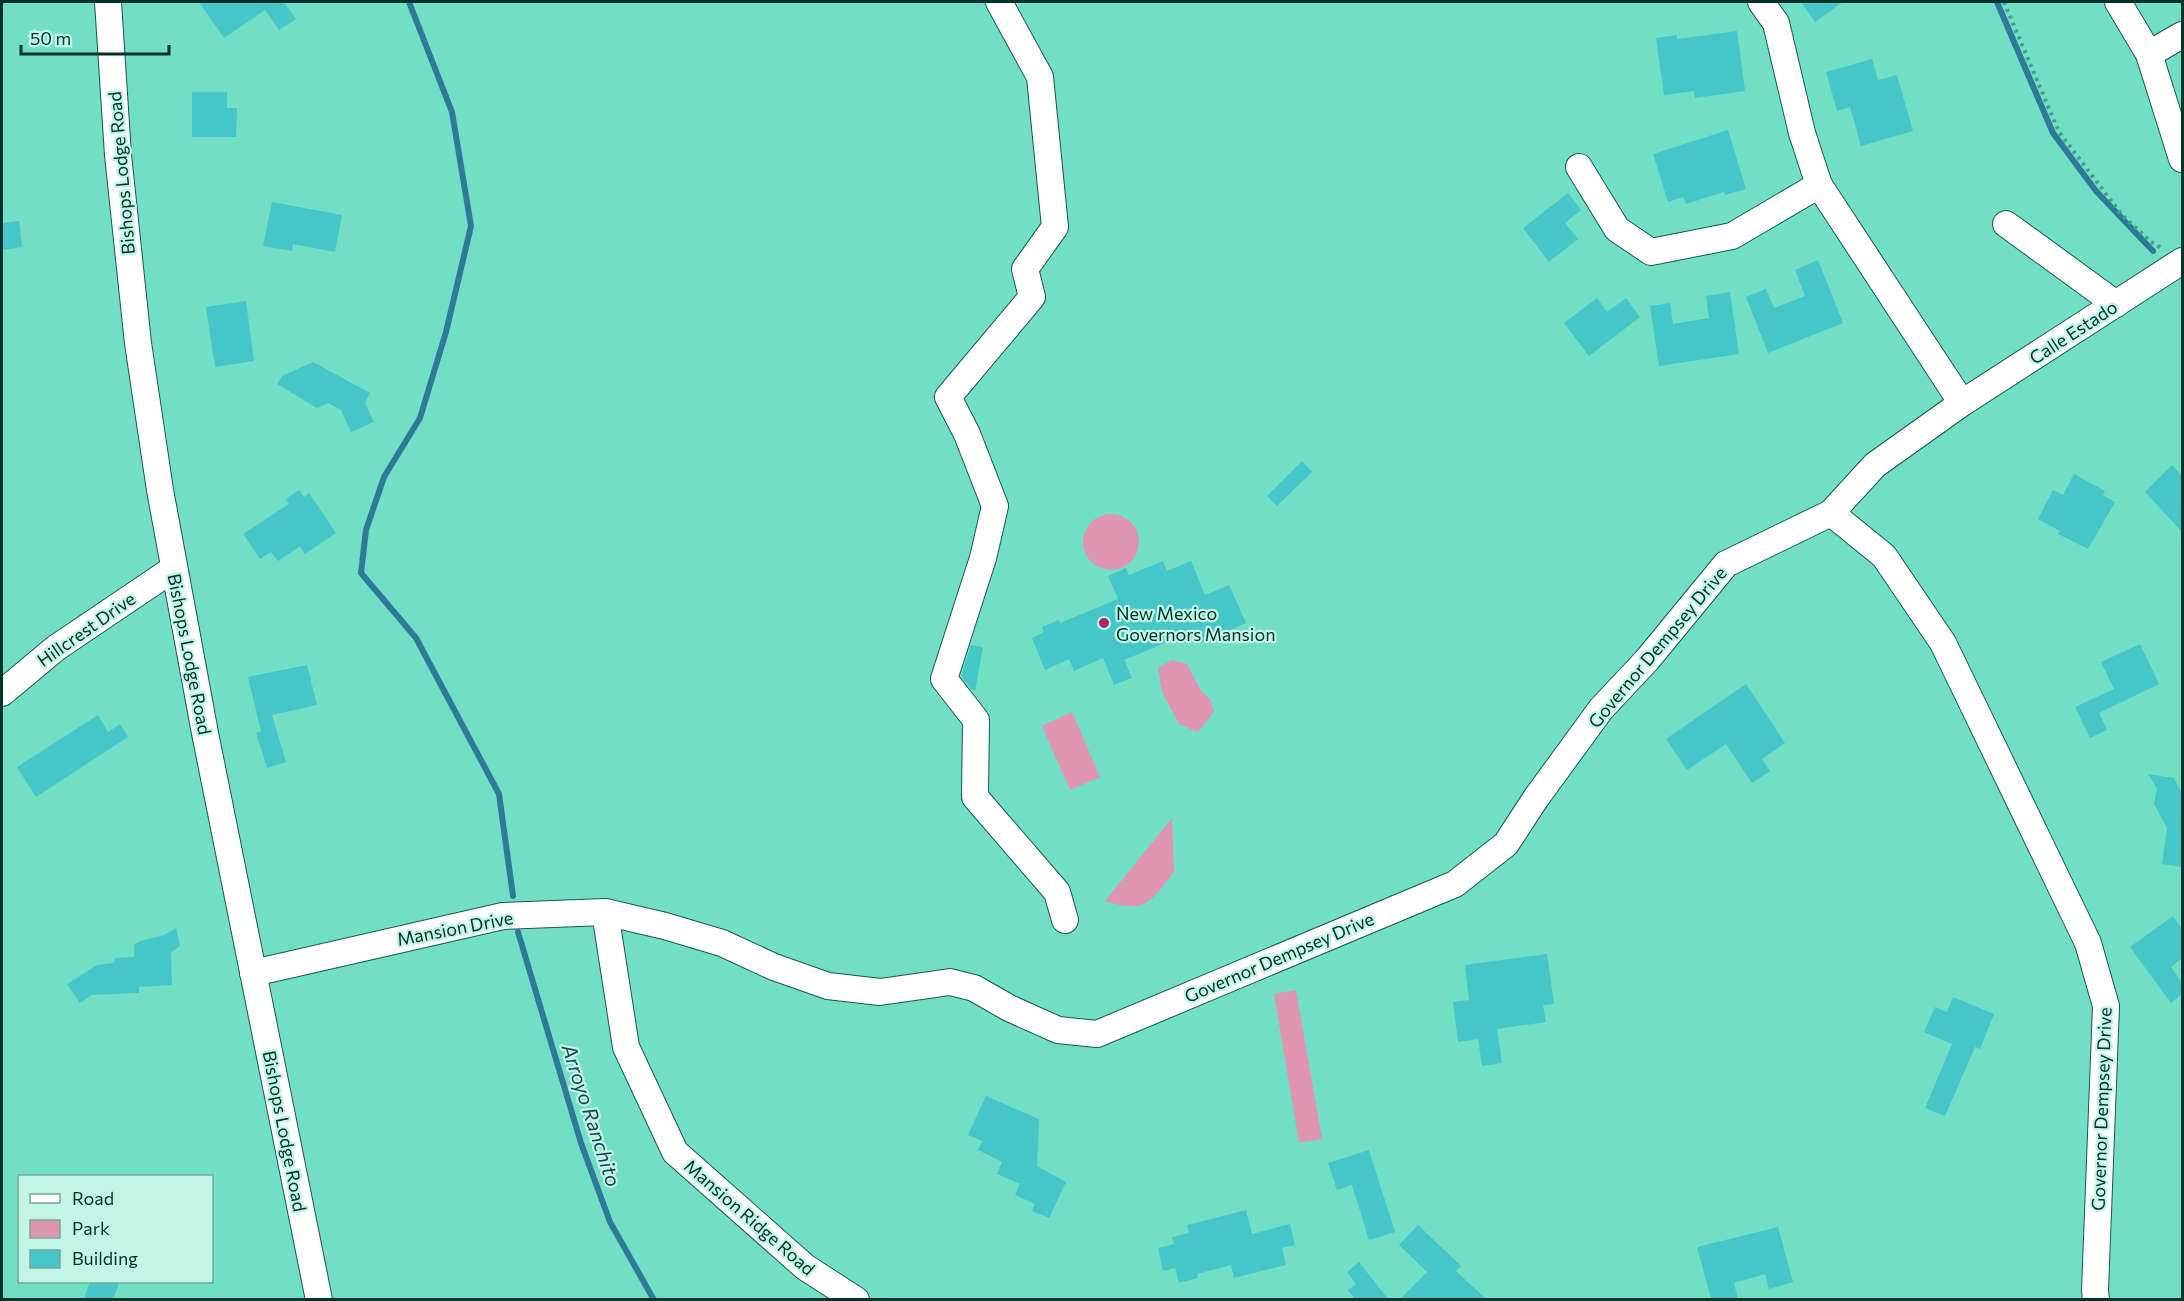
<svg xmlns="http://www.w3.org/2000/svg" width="2184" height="1301" font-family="Commissioner,sans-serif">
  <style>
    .green { fill: #df95af }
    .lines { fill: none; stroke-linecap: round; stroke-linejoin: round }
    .stream { stroke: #307a98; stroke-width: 6 }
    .building { fill: #47c6c8 }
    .minor-casing { stroke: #1b584b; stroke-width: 28 }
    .path { stroke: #459d8a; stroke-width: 4; stroke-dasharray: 3 4.5; stroke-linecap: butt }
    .minor { stroke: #fff; stroke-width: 26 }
    .poi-dot { fill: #ac2366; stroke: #c3f5e7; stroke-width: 2 }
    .labels { text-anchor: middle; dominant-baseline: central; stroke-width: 4.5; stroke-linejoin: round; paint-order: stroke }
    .street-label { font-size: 18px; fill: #00342a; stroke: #c3f5e7 }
    .poi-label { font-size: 18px; fill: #00342a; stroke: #c3f5e7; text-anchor: start }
    .water-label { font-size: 20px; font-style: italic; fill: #1c4055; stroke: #c3f5e7 }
  </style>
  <rect width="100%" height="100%" fill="#70dfc6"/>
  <g class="green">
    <circle cx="1111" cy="542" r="28"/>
    <path d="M1172,660L1187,664L1201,691L1210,699L1214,712L1198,732L1179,724L1162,692L1158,668Z"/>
    <path d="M1072,712L1100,777L1070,790L1042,726Z"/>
    <path d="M1172,818L1174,872C1150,902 1146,914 1105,901Z"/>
    <path d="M1296,990L1322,1139L1299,1143L1274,994Z"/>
  </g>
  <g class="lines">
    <g class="stream">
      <path d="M409,2L452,112L471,226L446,332L420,418L384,477L366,530L361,573L416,638L499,794L513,896"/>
      <path d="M1997,2L2053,133L2096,191L2153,251"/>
      <path d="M518,932L581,1143L610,1222L654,1300"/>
    </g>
  </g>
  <g class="building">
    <path d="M199,2H284L296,19L279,30L265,10L224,38Z"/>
    <path d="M1801,2H1843L1815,22Z"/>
    <path d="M1737,31L1745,91L1695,98L1694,91L1664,95L1656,38L1677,35V39Z"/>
    <path d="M1872,59L1878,80L1897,75L1913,131L1861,146L1850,107L1837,111L1826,72Z"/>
    <path d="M192,92H227V108H237L236,137H192Z"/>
    <path d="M1728,130L1746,189L1725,195L1724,192L1686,204L1683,197L1668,202L1653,154Z"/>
    <path d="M1568,193L1581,210L1565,223L1578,239L1549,262L1523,228Z"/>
    <path d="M272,202L342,215L335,252L293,244L292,251L263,246Z"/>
    <path d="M19,221L22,247L2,250V223Z"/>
    <path d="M1818,260L1843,323L1768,353L1746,297L1766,289L1774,308L1805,296L1795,270Z"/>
    <path d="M1730,292L1739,354L1659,366L1650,306L1670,303L1673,324L1709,318L1706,296Z"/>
    <path d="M1597,298L1607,312L1626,298L1640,317L1589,356L1564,323Z"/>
    <path d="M246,301L254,361L215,367L206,307Z"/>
    <path d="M313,362L370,393L365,403L374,422L351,432L341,410L328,403L317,408L277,384L282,376Z"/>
    <path d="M1302,461L1312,472L1277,506L1267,496Z"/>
    <path d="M2172,465L2182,476V532L2145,492Z"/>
    <path d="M2074,474L2105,491L2103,495L2115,502L2088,549L2058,534L2060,531L2038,519L2053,490L2063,495Z"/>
    <path d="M299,490L304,497L309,493L336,533L305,554L300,546L278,561L271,552L260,559L243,534L289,504L286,499Z"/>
    <path d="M1163,561L1167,571L1191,561L1205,595L1229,585L1246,623L1200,643L1195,631L1124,660L1132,678L1114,685L1103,658L1074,671L1069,659L1045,670L1032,638L1044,632L1042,627L1059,620L1060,623L1118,599L1108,576L1126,568L1129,575Z"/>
    <path d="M2140,644L2159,684L2099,713L2107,730L2090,738L2075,707L2114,689L2101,662Z"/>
    <path d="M971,645L983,647L975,691L972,690L961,676Z"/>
    <path d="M307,665L317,705L272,715L286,762L267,768L256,733L261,731L248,677Z"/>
    <path d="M1746,684L1785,743L1762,759L1770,771L1752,783L1726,744L1687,770L1666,739Z"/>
    <path d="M98,715L108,732L120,724L128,737L36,797L17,767Z"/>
    <path d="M2148,774L2174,778L2182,794V867L2162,864L2167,828L2154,804L2157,789Z"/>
    <path d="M2173,916L2182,929V958L2171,967L2182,983V994L2171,1003L2130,947Z"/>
    <path d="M176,928L180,946L171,952L172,985L139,987V993L91,995L80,1003L67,984L97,965L114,963L115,958L134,957V945L140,941L164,935Z"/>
    <path d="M1547,954L1554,1004L1543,1005L1546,1022L1497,1029L1502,1063L1482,1066L1478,1039L1458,1042L1453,1002L1469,1000L1465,965Z"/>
    <path d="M1953,997L1994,1014L1980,1049L1975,1047L1945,1116L1925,1108L1952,1044L1924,1032L1935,1007L1947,1012Z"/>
    <path d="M986,1096L1039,1119L1037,1166L1066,1182L1049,1218L1032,1211L1035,1204L1015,1195L1020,1184L997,1174L1002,1162L978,1150L982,1141L968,1135Z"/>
    <path d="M1369,1150L1395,1232L1369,1240L1352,1185L1337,1190L1328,1163Z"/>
    <path d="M1246,1210L1252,1234L1290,1224L1295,1245L1282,1248L1286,1265L1234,1278L1231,1265L1197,1274L1198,1278L1179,1283L1175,1268L1163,1271L1158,1248L1174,1244L1172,1237L1189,1233L1187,1225Z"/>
    <path d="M1418,1225L1461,1266L1456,1271L1486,1299H1400L1427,1272L1399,1245Z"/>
    <path d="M1778,1227L1793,1282L1769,1289L1765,1274L1734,1283L1738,1299H1711L1697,1247Z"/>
    <path d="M1359,1262L1388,1299H1355L1348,1290L1356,1284L1347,1272Z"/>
    <path d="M90,1281H120L113,1299H84Z"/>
  </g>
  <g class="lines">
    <g class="minor-casing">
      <g id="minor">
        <path d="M108,2L118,155L138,343L160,490L205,733L319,1300"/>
        <path d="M999,2L1040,77L1055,227L1025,269L1032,297L948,397L967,434L995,506L983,558L944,679L976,720L975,797L1057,892L1065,920"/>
        <path d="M1761,2L1776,23L1802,133L1819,185L1962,403"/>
        <path d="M2118,2L2149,54L2182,159"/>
        <path d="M2149,54L2182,35"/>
        <path d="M1579,167L1617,229L1651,252L1732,236L1819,185"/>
        <path d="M2006,224L2116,304"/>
        <path d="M1831,513L1875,465L1962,403L2182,261"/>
        <path d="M2,693L56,648L173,569"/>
        <path d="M605,912L626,1047L675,1152L805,1267L856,1300"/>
        <path d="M253,973L503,916L605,912L665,926L722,943L774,967L828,986L880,992L950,982L974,988L1009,1008L1058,1030L1097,1034L1455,884L1506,844L1536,798L1601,709L1647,660L1726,564L1831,513L1884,556L1943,643L2088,943L2106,1006L2095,1290L2096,1300"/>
      </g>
    </g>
    <path class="path" d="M2004,2L2059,132L2122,215L2151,242L2163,249"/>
    <use href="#minor" class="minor"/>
  </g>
  <circle class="poi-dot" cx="1104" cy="623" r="6"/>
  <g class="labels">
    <g class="street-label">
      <text transform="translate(121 173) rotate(-95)">Bishops Lodge Road</text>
      <text transform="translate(2073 332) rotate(-33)">Calle Estado</text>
      <text transform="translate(86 629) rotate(-35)">Hillcrest Drive</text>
      <text transform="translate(1657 647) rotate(-50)">Governor Dempsey Drive</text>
      <text transform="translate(190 654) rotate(79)">Bishops Lodge Road</text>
      <text transform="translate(455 928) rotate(-11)">Mansion Drive</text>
      <text transform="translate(1279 957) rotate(-23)">Governor Dempsey Drive</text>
      <text transform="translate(2101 1109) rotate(-88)">Governor Dempsey Drive</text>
      <text transform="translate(285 1131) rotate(79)">Bishops Lodge Road</text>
      <text transform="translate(750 1217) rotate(41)">Mansion Ridge Road</text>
    </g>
    <g class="poi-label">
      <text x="1116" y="613">New Mexico<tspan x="1116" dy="21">Governors Mansion</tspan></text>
    </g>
    <g class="water-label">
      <text transform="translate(592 1115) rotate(72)">Arroyo Ranchito</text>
    </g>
  </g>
  <rect width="2184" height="1301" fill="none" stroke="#00342a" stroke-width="6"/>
  <rect x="18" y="1175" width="195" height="108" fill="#c3f5e7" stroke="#75a89b" stroke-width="1.5"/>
  <rect x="30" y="1194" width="30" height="9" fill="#ffffff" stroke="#75a89b" stroke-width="1.5"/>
  <text x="72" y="1205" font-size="18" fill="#00342a">Road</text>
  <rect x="30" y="1220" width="30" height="18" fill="#df95af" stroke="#75a89b" stroke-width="1.5"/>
  <text x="72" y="1235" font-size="18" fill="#00342a">Park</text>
  <rect x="30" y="1250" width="30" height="18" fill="#47c6c8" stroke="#75a89b" stroke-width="1.5"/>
  <text x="72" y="1265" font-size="18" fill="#00342a">Building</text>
  <path d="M21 45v9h148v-9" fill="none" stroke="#00342a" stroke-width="3"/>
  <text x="30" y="45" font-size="18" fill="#00342a" stroke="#c3f5e7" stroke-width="4.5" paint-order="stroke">50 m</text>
</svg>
